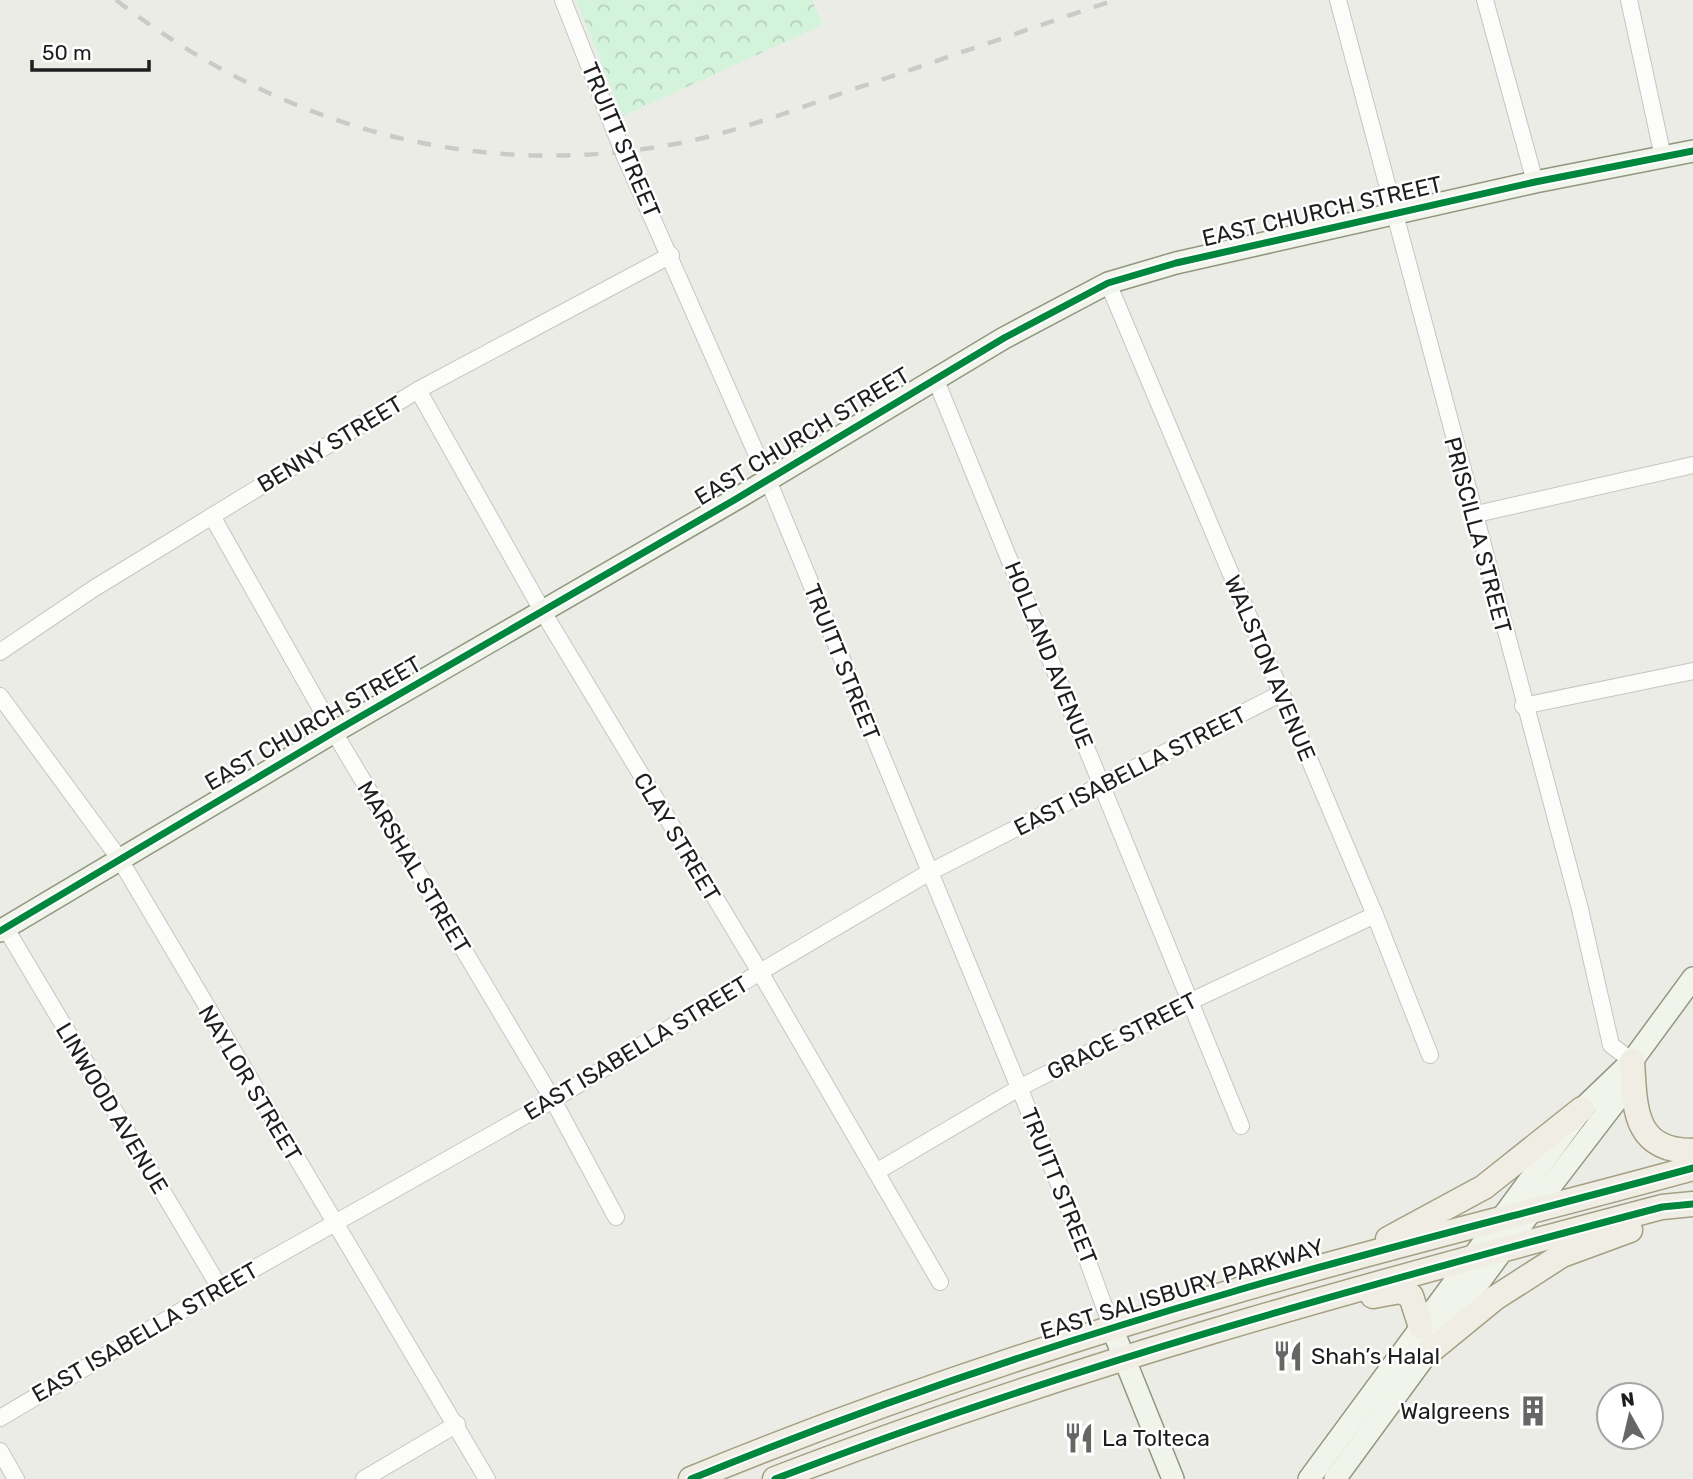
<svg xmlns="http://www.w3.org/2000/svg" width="1693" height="1479" font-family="Rubik,sans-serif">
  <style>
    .park { fill: url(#park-crowns) }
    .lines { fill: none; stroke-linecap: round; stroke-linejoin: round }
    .street-casing { stroke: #c5c5c3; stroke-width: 18 }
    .secondary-casing { stroke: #90977e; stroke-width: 24 }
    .primary-casing { stroke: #a3a083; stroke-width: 27 }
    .street { stroke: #fcfcfb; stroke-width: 16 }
    .secondary { stroke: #f1f4ea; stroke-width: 21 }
    .primary { stroke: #f0eee4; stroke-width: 24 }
    .rail { stroke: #cacac9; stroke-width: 4.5; stroke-dasharray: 14 14; stroke-linecap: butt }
    .cycleway-casing { stroke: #fff; stroke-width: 11 }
    .cycleway { stroke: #00873e; stroke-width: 7 }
    .labels { text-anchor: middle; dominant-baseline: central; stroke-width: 5; stroke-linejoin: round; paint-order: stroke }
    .street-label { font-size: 23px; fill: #1e1e1e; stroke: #fff }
    .poi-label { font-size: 23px; fill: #1e1e1e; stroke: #fff; text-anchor: start }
  </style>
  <defs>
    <pattern id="park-crowns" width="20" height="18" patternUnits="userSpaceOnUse" patternTransform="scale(1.75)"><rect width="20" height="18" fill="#d4f3db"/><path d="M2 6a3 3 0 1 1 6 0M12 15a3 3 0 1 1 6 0" fill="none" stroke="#b6d0bc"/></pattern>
  </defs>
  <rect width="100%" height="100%" fill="#ecece7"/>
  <path class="park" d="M576,0H812L823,25L623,116Z"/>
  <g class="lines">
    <g class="street-casing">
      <g id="street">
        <path d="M563,0L623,152L768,480L1066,1201L1112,1328"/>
        <path d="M1338,0L1580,909L1611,1045L1632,1061"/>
        <path d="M1485,0L1535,182"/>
        <path d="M1629,0L1663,157"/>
        <path d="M1108,283L1375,915L1430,1055"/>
        <path d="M935,378L1241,1126"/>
        <path d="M418,390L543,612L760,972L940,1282"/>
        <path d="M1472,515L1693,465"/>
        <path d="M212,516L334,732L553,1100L616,1217"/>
        <path d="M0,652L93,589L418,390L671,255"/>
        <path d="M0,696L119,858L487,1479"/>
        <path d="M1523,706L1693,671"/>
        <path d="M5,927L220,1288"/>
        <path d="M876,1172L1019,1088L1189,1002L1375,915"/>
        <path d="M0,1418L220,1288L553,1100L760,972L928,873L1280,694"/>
        <path d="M0,1451L16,1479"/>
        <path d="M364,1479L457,1424"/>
      </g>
    </g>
    <g class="secondary-casing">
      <g id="secondary">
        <path d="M0,931L334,732L736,499L1004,338L1108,283L1176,263L1535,182L1693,151"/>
        <path d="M1112,1328L1173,1479"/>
        <path d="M1309,1479L1582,1109L1632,1061L1693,978"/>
        <path d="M1335,1479L1530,1213L1626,1088L1631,1066"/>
      </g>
    </g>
    <g class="primary-casing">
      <g id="primary">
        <path d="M1632,1061C1635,1108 1633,1151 1693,1151"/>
        <path d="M1388,1239L1484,1187L1582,1109"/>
        <path d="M1373,1296L1400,1291L1411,1296L1421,1327"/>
        <path d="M1429,1352L1495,1298L1562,1255L1630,1230"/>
        <path d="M691,1479C868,1406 1049,1345 1232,1292C1385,1247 1540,1210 1693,1168"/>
        <path d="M775,1479C1065,1367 1362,1286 1662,1207L1693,1204"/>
      </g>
    </g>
    <use href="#street" class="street"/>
    <use href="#secondary" class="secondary"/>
    <use href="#primary" class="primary"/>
    <path class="rail" d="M116,0C279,125 470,182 675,144C734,133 791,111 848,91C937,61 1026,30 1115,0"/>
    <g class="cycleway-casing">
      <g id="cycleway">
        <path d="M0,931L334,732L736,499L1004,338L1108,283L1176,263L1535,182L1693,151"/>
        <path d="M691,1479C868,1406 1049,1345 1232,1292C1385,1247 1540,1210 1693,1168"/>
        <path d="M775,1479C1065,1367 1362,1286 1662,1207L1693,1204"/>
      </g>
    </g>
    <use href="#cycleway" class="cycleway"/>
  </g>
  <defs>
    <g id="restaurant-bare" transform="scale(2.415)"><path d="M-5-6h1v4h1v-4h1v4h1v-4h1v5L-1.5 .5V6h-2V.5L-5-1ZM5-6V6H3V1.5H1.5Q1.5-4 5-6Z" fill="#666664" stroke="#fff" stroke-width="2.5" paint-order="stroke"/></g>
    <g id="building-bare" transform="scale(2.415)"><path d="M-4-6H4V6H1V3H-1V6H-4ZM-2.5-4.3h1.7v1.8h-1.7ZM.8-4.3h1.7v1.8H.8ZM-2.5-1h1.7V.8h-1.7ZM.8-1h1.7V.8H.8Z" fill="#666664" stroke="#fff" stroke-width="2.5" paint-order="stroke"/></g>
  </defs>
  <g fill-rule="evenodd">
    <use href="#restaurant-bare" x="1288" y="1356"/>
    <use href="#building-bare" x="1533" y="1411"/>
    <use href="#restaurant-bare" x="1079" y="1438"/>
  </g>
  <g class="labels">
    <g class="street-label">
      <text transform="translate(621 140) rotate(67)">TRUITT STREET</text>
      <text transform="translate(1322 211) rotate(-13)">EAST CHURCH STREET</text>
      <text transform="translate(802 436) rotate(-31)">EAST CHURCH STREET</text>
      <text transform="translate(330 444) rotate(-31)">BENNY STREET</text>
      <text transform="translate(1478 535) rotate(75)">PRISCILLA STREET</text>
      <text transform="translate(1049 655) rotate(68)">HOLLAND AVENUE</text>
      <text transform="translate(842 662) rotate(68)">TRUITT STREET</text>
      <text transform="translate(1270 668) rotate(67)">WALSTON AVENUE</text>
      <text transform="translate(313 723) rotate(-30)">EAST CHURCH STREET</text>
      <text transform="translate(1130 771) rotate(-27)">EAST ISABELLA STREET</text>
      <text transform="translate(677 837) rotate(59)">CLAY STREET</text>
      <text transform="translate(414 867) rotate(59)">MARSHAL STREET</text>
      <text transform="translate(1122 1036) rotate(-27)">GRACE STREET</text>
      <text transform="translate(636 1048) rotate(-31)">EAST ISABELLA STREET</text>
      <text transform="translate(250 1083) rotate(59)">NAYLOR STREET</text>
      <text transform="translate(112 1108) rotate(59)">LINWOOD AVENUE</text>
      <text transform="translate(1059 1186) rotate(68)">TRUITT STREET</text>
      <text transform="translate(1182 1289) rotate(-17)">EAST SALISBURY PARKWAY</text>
      <text transform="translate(145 1332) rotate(-30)">EAST ISABELLA STREET</text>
    </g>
    <g class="poi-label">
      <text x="1311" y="1356">Shah’s Halal</text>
      <text x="1510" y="1411" text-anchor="end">Walgreens</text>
      <text x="1102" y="1438">La Tolteca</text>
    </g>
  </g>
  <g transform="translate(1630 1416) rotate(352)"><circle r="33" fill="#ffffff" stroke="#a5a5a5" stroke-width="2"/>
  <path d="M0-5L12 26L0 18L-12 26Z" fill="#666664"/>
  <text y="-10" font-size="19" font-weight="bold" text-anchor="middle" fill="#1e1e1e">N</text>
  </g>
  <path d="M32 60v10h117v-10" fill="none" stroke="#1e1e1e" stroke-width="3.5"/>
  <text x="42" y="60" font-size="21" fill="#1e1e1e" stroke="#ffffff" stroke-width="5" paint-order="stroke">50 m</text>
</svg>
